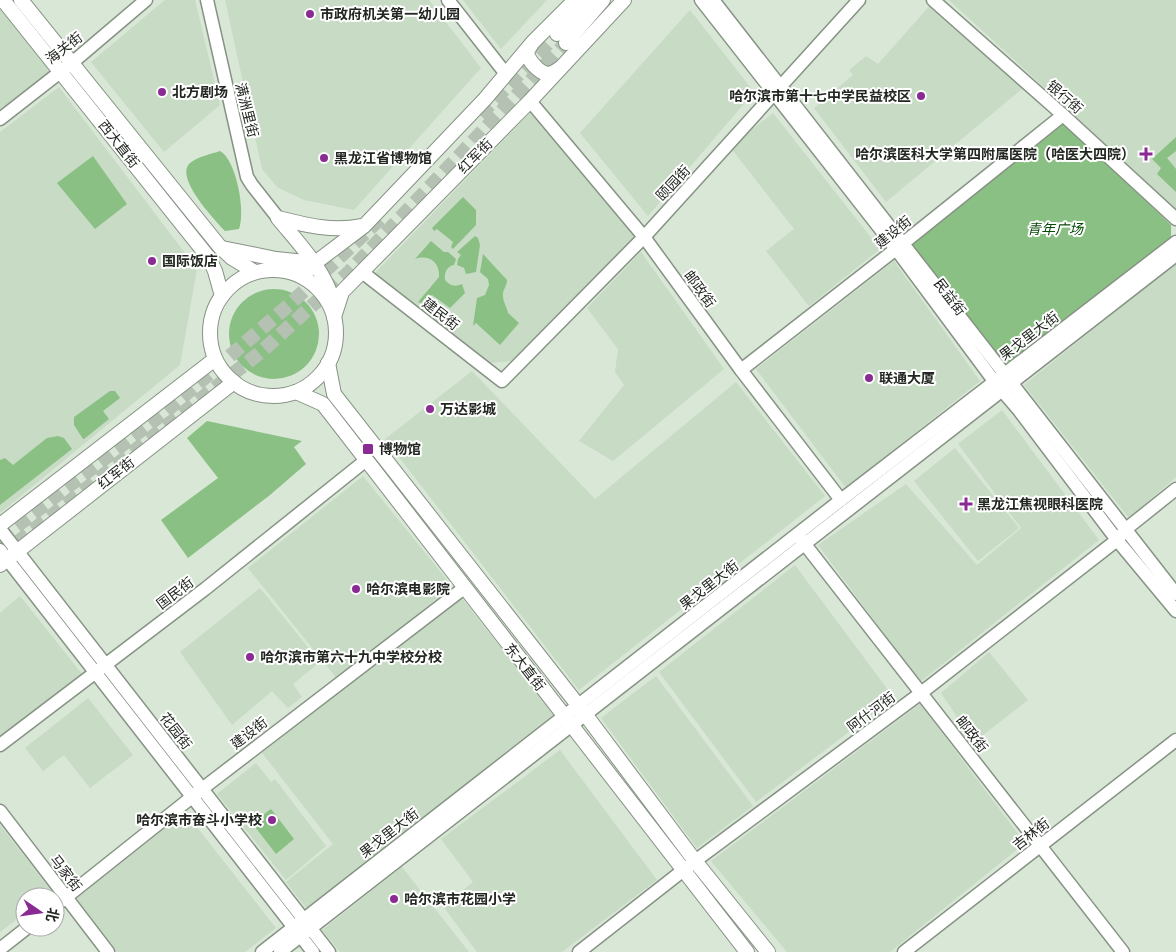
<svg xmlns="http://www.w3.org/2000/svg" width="1176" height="952" font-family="'Roboto Serif','Noto Sans SC',serif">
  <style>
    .built { fill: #c7dbc5 }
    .green { fill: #8bc085 }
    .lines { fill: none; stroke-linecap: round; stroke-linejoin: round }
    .primary-tunnel { stroke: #b4c1b3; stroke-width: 14; stroke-dasharray: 14 7; stroke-linecap: butt }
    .secondary-casing { stroke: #869384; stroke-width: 15 }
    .primary-casing { stroke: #869384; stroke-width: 16 }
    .secondary { stroke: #fff; stroke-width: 12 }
    .primary { stroke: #fff; stroke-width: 14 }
    .poi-dot { fill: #8a2a93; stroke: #fff; stroke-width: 2 }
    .labels { text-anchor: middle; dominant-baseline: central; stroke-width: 4; stroke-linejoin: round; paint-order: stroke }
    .poi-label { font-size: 14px; font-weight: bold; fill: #222721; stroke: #fff; text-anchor: start }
    .street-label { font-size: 14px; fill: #222721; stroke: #fff }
    .park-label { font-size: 14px; font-style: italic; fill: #094a06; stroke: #fff }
  </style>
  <rect width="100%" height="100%" fill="#d9e7d7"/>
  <g class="built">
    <path d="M165,0H195L220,105L164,152L91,62Z"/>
    <path d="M225,0H429L481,68L354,210L304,200L277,187L262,169Z"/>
    <path d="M463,0H547L501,49Z"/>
    <path d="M949,0H1176V209L1010,56Z"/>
    <path d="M934,1L1028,84L886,202L814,108L853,75L849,70L866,56L878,64Z"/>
    <path d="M0,6L51,71L0,109Z"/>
    <path d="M690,10L754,92L648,216L580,133Z"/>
    <path d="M59,87L197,269L180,365L0,513V132Z"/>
    <path d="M530,113L635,237L513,361L489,363L374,274Z"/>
    <path d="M773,113L880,249L809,306L766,251L794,229L730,147Z"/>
    <path d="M641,252L724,369L613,461L579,441L624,385L615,372L618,349L587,308Z"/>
    <path d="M894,261L980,381L846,488L756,369Z"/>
    <path d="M1176,263V477L1129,518L1024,385Z"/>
    <path d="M472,371L595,499L736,382L825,496L579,690L385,439Z"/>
    <path d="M1002,410L1099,540L920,682L818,545L906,484L977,565L1021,528L958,444Z"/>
    <path d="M955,448L1019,528L978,561L914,481Z"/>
    <path d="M363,476L452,586L337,679L248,568Z"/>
    <path d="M795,565L894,698L756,802L659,672Z"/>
    <path d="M260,588L320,662L293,684L302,697L288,708L272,691L232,725L180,652Z"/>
    <path d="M20,596L82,674L0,737V613Z"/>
    <path d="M461,597L554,715L307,909L286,882L333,844L262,753Z"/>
    <path d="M989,652L1028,700L974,742L941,693Z"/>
    <path d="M656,676L753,806L697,848L601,718Z"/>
    <path d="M88,698L133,755L90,788L64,755L43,771L25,748Z"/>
    <path d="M920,704L1025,843L890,952H787L711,861Z"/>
    <path d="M560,750L657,880L562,952H477L443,906L473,882L441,839Z"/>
    <path d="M256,763L271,782L275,779L326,846L286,880L217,794Z"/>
    <path d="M185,812L276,928L245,952H117L75,898Z"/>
    <path d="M0,825L52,892L45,897H25V913L0,932Z"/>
    <path d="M402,867L469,952H340L322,930Z"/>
  </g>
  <g class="green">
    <path d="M1064,123L1171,225V241L1010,361L1001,363L912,248L913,239Z"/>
    <path d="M1176,137V151L1167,158L1176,169V192L1157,174L1161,168L1152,159Z"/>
    <path d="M220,151C236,159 246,212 239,229L225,231C214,219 174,177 190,163C197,157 211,154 220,151Z"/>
    <path d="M93,156L127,204L95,229L57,183Z"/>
    <path d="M463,197L476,210V225L453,249L451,247L453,242L437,229L434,231L432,228Z"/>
    <path d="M475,236L478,238L480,245L476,272L466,274L464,268L457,265L458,259L461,255L457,252Z"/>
    <path d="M431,241L444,252H448L456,259L454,265C447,266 444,273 445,280C450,286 455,287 462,284L465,293L450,308L432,295L428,296L421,303L418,302L439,277C440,262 429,254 415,259Z"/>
    <path d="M483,254L507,280C507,286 502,291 503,296C503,302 507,307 508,313L519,323L500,345L476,323L473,326L477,298L485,295L489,285L488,279L480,272Z"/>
    <circle cx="274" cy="334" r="45"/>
    <path d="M110,391H115L120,398L103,411L109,419L84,439H83L74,425V417Z"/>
    <path d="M207,421L302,441L294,447L306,464L270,495L188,558L161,520L218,478L187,438Z"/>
    <path d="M58,436L64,438L72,449L0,505V460L5,458L13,465L47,438Z"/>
    <path d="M271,809L294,839L276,854L252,823Z"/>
  </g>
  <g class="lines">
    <g class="primary-tunnel">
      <path d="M480,115L557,34"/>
      <path d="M0,539L165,412L289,305L380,219"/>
      <path d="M0,556L262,351L347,274L566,43"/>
    </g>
    <g class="secondary-casing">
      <g id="secondary">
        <path d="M207,0L247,177L252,185L278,218"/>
        <path d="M448,0L506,74"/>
        <path d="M701,0L896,249L994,381L1018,409L1117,540L1176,611"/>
        <path d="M713,0L1176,594"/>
        <path d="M933,0L1063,115L1176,219"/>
        <path d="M530,101L644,237L741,370L841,500"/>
        <path d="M0,119L73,62L146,0"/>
        <path d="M362,272L502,381L644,237L859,0"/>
        <path d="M741,370L896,249L1063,115"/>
        <path d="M0,529L329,952"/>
        <path d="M800,538L1123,952"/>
        <path d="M0,550L313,952"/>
        <path d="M0,745L205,589L365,461"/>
        <path d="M0,811L108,952"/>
        <path d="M55,906L202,789L464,588"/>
        <path d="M0,949L28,927"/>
        <path d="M262,952L841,500L1176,242"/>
        <path d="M280,952L1176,255"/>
        <path d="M579,952L695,861L921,693L1117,540L1126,529L1176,489"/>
        <path d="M904,952L1176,740"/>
      </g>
    </g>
    <g class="primary-casing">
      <g id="primary">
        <path d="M3,0L209,258L215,271L222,296"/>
        <path d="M21,0L220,247L232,258L255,272"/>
        <path d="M557,34L589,0"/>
        <path d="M566,43L603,0"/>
        <path d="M531,45L528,50L527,55C531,63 542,77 552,73C555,72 557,70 559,69"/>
        <path d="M278,218C299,244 324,269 333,301"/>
        <path d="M278,218C306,225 333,232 361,226"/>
        <path d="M222,248L276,259L315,263"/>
        <circle cx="273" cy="333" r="63"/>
        <path d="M302,276L315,263L364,226L485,99L533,42L575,0"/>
        <path d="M334,317L342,292L530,101L624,0"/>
        <path d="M328,363L334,394L585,714L695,861L768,952"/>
        <path d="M296,392L323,404L747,952"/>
        <path d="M0,525L215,359"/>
        <path d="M0,565L234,382"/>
      </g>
    </g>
    <use href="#secondary" class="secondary"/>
    <use href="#primary" class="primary"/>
  </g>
  <g class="poi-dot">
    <circle cx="310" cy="14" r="5"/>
    <circle cx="162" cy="92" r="5"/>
    <circle cx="921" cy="96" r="5"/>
    <path d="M1143.5 146.5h5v5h5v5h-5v5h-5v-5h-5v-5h5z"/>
    <circle cx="324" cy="158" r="5"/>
    <circle cx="152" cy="261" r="5"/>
    <circle cx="869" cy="378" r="5"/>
    <circle cx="430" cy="409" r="5"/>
    <rect x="362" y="443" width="12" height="12" rx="2.5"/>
    <path d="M963.5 496.5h5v5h5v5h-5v5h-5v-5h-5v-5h5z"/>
    <circle cx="356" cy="589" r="5"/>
    <circle cx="250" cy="657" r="5"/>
    <circle cx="272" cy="820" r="5"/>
    <circle cx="394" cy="899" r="5"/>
  </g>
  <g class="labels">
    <g class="poi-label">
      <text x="320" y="14">市政府机关第一幼儿园</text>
      <text x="172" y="92">北方剧场</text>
      <text x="911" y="96" text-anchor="end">哈尔滨市第十七中学民益校区</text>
      <text x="1135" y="154" text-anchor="end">哈尔滨医科大学第四附属医院（哈医大四院）</text>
      <text x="334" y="158">黑龙江省博物馆</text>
      <text x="162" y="261">国际饭店</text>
      <text x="879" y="378">联通大厦</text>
      <text x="440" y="409">万达影城</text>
      <text x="379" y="449">博物馆</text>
      <text x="977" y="504">黑龙江焦视眼科医院</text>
      <text x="366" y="589">哈尔滨电影院</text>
      <text x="260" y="657">哈尔滨市第六十九中学校分校</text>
      <text x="262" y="820" text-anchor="end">哈尔滨市奋斗小学校</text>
      <text x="404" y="899">哈尔滨市花园小学</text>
    </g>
    <g class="street-label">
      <text transform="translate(64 48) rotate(-38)">海关街</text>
      <text transform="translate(1065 97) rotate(41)">银行街</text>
      <text transform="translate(247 110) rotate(76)">满洲里街</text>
      <text transform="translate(119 144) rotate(52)">西大直街</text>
      <text transform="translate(475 156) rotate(-45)">红军街</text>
      <text transform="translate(673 183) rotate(-47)">颐园街</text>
      <text transform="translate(893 232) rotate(-39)">建设街</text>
      <text transform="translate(700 289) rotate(54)">邮政街</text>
      <text transform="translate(950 297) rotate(53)">民益街</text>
      <text transform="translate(441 314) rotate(38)">建民街</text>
      <text transform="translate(1029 336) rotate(-37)">果戈里大街</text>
      <text transform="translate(116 473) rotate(-38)">红军街</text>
      <text transform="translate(709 585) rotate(-38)">果戈里大街</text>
      <text transform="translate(175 593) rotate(-37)">国民街</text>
      <text transform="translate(525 667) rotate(52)">东大直街</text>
      <text transform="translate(871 712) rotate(-37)">阿什河街</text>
      <text transform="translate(176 731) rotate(52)">花园街</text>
      <text transform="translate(249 733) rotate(-38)">建设街</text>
      <text transform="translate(972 734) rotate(52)">邮政街</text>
      <text transform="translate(389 833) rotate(-38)">果戈里大街</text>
      <text transform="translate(1031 834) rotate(-38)">吉林街</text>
      <text transform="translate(66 873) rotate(52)">马家街</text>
    </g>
    <g class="park-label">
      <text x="1055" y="229">青年广场</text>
    </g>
  </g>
  <g transform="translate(40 912) rotate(103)"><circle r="24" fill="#ffffff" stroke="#a7a9a6"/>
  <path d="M0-4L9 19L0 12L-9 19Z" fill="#8a2a93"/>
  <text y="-8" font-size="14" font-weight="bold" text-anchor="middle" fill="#222721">北</text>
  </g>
</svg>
